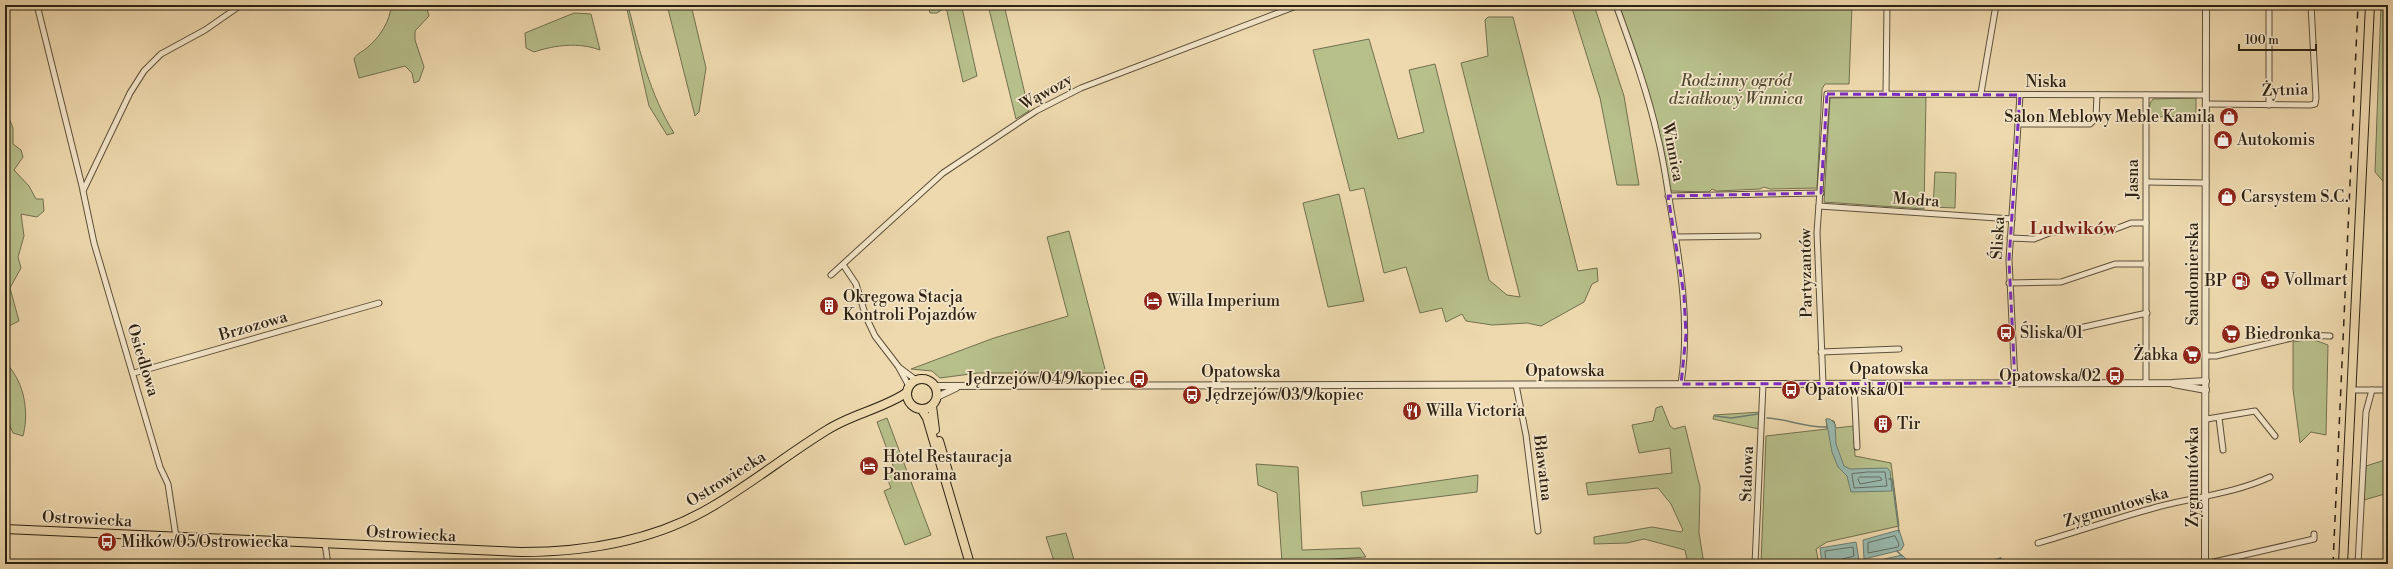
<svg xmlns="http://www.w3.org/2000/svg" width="2393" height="569" font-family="'Libre Bodoni',serif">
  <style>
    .green { fill: #b7bf8b; stroke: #72704f }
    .water { fill: #99baaf; stroke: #6e7d71 }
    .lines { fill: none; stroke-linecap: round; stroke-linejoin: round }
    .shore { stroke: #636e61; stroke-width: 1 }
    .stream { stroke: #6e7d71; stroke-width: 1.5 }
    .minor-casing { stroke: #5d503a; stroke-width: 7 }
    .tertiary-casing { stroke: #5d503a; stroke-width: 8 }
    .primary-casing { stroke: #2d2213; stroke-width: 10 }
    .minor { stroke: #f4e6ca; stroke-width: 5 }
    .tertiary { stroke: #f4e6ca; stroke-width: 6 }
    .primary { stroke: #eed9ae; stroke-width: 8 }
    .rail { stroke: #2d2213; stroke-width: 1.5; stroke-dasharray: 7 7; stroke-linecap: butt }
    .marked { fill: none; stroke: #7b2cbf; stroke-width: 3; stroke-dasharray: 8 5; stroke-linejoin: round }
    .labels { text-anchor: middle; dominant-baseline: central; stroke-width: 3.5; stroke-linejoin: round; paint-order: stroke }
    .park-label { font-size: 16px; font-style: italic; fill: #504931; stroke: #f4e6ca }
    .street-label { font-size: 16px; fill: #2d2213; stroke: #f4e6ca }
    .poi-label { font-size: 16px; fill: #2d2213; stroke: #f4e6ca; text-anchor: start }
    .quarter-label { font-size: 18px; font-weight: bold; fill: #7a1f14; stroke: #f4e6ca }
  </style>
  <rect width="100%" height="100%" fill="#eed9ae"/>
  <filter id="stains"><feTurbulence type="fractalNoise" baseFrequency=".005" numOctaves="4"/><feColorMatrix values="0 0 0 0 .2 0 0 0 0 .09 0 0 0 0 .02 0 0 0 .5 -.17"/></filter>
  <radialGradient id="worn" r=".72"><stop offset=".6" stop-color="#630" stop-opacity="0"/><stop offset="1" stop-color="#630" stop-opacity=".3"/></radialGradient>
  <g class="green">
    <path d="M391,5H426L429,16L415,31V40L424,67L419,81L414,83L412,73L405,66L359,78L354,59C358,52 363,52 368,47C379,38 391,20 391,5Z"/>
    <path d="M626,5H628C639,49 650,95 674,133L667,135L649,106Z"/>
    <path d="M667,5H691L706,68L699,112L695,116Z"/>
    <path d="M928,5H982L962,8L977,76L963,82L946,7L937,13H930Z"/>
    <path d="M988,5H1004L1029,111L1016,119Z"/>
    <path d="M1571,5H1594L1624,96L1639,185H1617L1600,98Z"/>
    <path d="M1618,5H1852L1849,84H1825L1822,89L1817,188L1770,189L1764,187L1760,189L1717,191L1712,189L1709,192L1671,191C1659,126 1640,67 1618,5Z"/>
    <path d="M2381,5H2388V187L2375,172Z"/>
    <path d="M574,13L591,14L600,50C579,42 555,45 534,52L526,48L525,33Z"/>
    <path d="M1488,17H1513L1578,271L1597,268L1598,281L1592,284L1584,302L1541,326L1527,323L1492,325L1466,321L1462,314L1446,322L1442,308L1420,313L1406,267L1384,273L1364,188L1350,191L1313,50L1369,39L1398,139L1424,132L1409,70L1435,64L1489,280L1507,295L1520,297L1461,63L1488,56L1485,20Z"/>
    <path d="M1926,97L1924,209L1824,202L1830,98Z"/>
    <path d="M2196,98V116L2149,117L2150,103L2153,99Z"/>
    <path d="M5,108L13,128V144L21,150L23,157L14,170L29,186L36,199H43L44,211L37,217L21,214L24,236L18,257L21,268L10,288L19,321L5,328Z"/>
    <path d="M1935,172L1956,173L1955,208L1933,207Z"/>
    <path d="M1339,194L1364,301L1328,307L1303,203Z"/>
    <path d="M1069,231L1106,373H978L940,378L932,371L911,369L994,338L1068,316L1047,237Z"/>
    <path d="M2312,339L2328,345L2326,435L2311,432L2300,443L2293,389V342Z"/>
    <path d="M5,360C8,365 12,370 15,375C26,393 28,417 23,436L13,433L9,424L5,425Z"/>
    <path d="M1662,406L1670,426L1674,429L1685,426L1700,487L1699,533L1704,564H1688L1685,550L1644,539L1627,543L1594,544V537L1652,527L1681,532L1683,530L1671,504L1658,488L1588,495L1586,483L1672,473L1670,448L1639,453L1632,425L1653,421L1656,408Z"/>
    <path d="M1761,412L1759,429L1713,419L1714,415Z"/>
    <path d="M887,418L931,535L905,545L884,491L891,488L886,475L895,471L877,422Z"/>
    <path d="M1826,419L1834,421L1836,428L1853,426L1855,456L1891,463L1899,526L1827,542L1816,549L1819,564H1761L1766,436L1827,429Z"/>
    <path d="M2388,459V493L2364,500L2366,466Z"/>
    <path d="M1256,464L1298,467L1302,550L1360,548L1366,557L1282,562L1277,493L1258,485Z"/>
    <path d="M1478,475L1477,492L1363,506L1361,492Z"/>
    <path d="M1066,533L1075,563L1055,564L1046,537Z"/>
  </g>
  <g class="water">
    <path d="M1826,419H1830L1835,424L1836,444L1844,466L1850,469L1887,468L1890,471L1892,491L1851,492L1847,476L1838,467L1832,452Z"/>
    <path d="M1899,530L1904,545L1901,550L1864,559L1863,540Z"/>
    <path d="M1856,542L1859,560L1822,564L1820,548Z"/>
    <path d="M1902,555L1908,561V564H1863Z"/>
  </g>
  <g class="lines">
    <g class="shore">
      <path d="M1868,472H1885L1887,486L1854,488L1852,474Z"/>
      <path d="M1860,477H1880L1882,480L1860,484L1858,479Z"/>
      <path d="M1895,536L1899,544L1898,547L1868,553V543Z"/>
      <path d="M1826,564L1825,551L1853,547L1854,556L1842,559L1840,564"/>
    </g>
    <g class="stream">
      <path d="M1715,416L1731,418L1758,414"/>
      <path d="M1767,418C1787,419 1807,428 1827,427"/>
      <path d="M1889,479H1892L1899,532"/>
      <path d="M1897,551L1902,556"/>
      <path d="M1977,564L2001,558L1999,564"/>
    </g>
    <g class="minor-casing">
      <g id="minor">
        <path d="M37,5L83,190"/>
        <path d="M1616,5C1632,49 1648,93 1658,138C1664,162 1667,186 1671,210C1681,268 1690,325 1681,384"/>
        <path d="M1981,93L1996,5"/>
        <path d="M1886,94L1887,5"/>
        <path d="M2206,104L2310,105L2315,104L2316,98L2311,5"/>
        <path d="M2269,105V5"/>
        <path d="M2018,124H2090L2096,118L2097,95"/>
        <path d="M2147,182L2206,183"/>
        <path d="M1668,196L1821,193"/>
        <path d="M1819,206L2012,219"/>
        <path d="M1676,237L1758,236"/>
        <path d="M2010,238L2034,239L2052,232L2065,231H2110L2131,223H2146"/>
        <path d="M844,266L856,284L866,317L875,336L898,366L909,386"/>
        <path d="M831,275L943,173L1036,111L1081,88L1299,5"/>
        <path d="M2009,283L2061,282L2115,264H2146"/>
        <path d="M2066,331L2147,313"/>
        <path d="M1821,352L1899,349"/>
        <path d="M2206,356H2216L2304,335L2330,336"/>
        <path d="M900,368L916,380"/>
        <path d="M134,373L379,303"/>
        <path d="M2015,383L2009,260L2020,95"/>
        <path d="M2146,383V95"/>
        <path d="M1823,384L1817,232L1827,94L2206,95"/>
        <path d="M1854,384L1857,447"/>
        <path d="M1516,385L1526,435L1538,531"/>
        <path d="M2351,390H2388"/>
        <path d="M2219,418L2223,450"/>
        <path d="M2207,419L2255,411L2275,436"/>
        <path d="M176,537L168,484L160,467L94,243L83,191L130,93L144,71L161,54L205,30L241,5"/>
        <path d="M2038,543C2080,531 2119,517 2161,506C2197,497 2235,493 2270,477"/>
        <path d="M325,544L328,564"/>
        <path d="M1755,564L1763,384"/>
        <path d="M2205,564L2314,539V534"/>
        <path d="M2358,564L2366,412L2372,390"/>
      </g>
    </g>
    <g class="tertiary-casing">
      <g id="tertiary">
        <path d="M2173,384L2206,390"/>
        <path d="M935,386L2172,383L2206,381"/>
        <path d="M937,397L956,388"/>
        <path d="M2205,564L2206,5"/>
      </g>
    </g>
    <g class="primary-casing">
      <g id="primary">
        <circle cx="922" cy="394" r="15"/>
        <path d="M932,406L935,430"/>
        <path d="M922,410L927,418L970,564"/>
        <path d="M939,441L949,475"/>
        <path d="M5,529L521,552C589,552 655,541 713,506C752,483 788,454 827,430C852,414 882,409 906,393"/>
        <path d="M2343,564L2370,5"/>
      </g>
    </g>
    <use href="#minor" class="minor"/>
    <use href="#tertiary" class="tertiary"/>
    <use href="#primary" class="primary"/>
    <path class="rail" d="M2333,564L2358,5"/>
  </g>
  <path class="marked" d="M1827,94L2020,95L2009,260L2015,383L1681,384L1686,335L1684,295L1668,196L1821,193Z"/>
  <defs>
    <g id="shop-disc" transform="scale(1)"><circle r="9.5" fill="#8f2418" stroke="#f4e6ca"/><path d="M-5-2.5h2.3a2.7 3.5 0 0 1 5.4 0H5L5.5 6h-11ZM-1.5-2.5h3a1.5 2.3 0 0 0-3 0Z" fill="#fff"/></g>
    <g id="supermarket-disc" transform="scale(1)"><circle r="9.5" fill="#8f2418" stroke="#f4e6ca"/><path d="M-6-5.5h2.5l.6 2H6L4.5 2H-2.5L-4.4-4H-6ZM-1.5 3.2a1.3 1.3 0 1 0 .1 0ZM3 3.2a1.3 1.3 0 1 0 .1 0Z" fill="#fff"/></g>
    <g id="fuel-disc" transform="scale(1)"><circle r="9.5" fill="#8f2418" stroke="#f4e6ca"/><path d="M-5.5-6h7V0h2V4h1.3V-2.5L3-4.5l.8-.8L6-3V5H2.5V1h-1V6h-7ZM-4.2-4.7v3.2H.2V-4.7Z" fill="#fff"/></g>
    <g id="hotel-disc" transform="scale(1)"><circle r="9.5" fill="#8f2418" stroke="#f4e6ca"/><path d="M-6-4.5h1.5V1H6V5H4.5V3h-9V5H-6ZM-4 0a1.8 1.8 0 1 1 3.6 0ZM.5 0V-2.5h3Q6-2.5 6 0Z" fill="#fff"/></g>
    <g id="building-disc" transform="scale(1)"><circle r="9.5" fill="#8f2418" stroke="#f4e6ca"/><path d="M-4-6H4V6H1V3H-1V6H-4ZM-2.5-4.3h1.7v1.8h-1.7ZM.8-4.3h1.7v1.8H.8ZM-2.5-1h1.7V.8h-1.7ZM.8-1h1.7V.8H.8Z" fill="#fff"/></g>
    <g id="bus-disc" transform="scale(1)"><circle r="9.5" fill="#8f2418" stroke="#f4e6ca"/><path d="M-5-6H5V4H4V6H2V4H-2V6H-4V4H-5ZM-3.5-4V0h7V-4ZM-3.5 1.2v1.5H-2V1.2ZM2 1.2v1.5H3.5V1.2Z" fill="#fff"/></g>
    <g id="restaurant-disc" transform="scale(1)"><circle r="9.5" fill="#8f2418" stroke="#f4e6ca"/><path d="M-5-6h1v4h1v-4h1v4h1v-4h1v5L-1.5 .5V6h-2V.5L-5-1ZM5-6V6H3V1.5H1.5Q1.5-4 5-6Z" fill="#fff"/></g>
  </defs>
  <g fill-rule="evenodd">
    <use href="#shop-disc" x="2229" y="117"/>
    <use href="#shop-disc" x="2223" y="140"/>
    <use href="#shop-disc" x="2227" y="197"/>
    <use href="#supermarket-disc" x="2270" y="280"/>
    <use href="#fuel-disc" x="2241" y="281"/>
    <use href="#hotel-disc" x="1153" y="301"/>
    <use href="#building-disc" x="829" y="306"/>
    <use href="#bus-disc" x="2006" y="333"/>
    <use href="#supermarket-disc" x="2231" y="334"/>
    <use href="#supermarket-disc" x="2192" y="355"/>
    <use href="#bus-disc" x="2115" y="376"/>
    <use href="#bus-disc" x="1139" y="379"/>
    <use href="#bus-disc" x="1791" y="390"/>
    <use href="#bus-disc" x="1192" y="395"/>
    <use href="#restaurant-disc" x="1412" y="411"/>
    <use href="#building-disc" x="1883" y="424"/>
    <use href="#hotel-disc" x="869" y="466"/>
    <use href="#bus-disc" x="107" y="542"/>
  </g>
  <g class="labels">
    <g class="park-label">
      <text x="1736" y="81">Rodzinny ogród<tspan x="1736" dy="18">działkowy Winnica</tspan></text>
    </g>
    <g class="street-label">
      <text x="2046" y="82">Niska</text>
      <text transform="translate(2285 90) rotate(-2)">Żytnia</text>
      <text transform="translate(1046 92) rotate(-29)">Wąwozy</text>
      <text transform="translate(1673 152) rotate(79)">Winnica</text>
      <text transform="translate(2133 179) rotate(-90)">Jasna</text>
      <text transform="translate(1916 200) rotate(4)">Modra</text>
      <text transform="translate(1998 238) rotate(-87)">Śliska</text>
      <text transform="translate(1806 273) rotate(-91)">Partyzantów</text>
      <text transform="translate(2193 274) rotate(-90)">Sandomierska</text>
      <text transform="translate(253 326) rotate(-16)">Brzozowa</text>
      <text transform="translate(143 360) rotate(73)">Osiedlowa</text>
      <text x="1889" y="369">Opatowska</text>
      <text x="1565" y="371">Opatowska</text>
      <text x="1241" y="372">Opatowska</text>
      <text transform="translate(1543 468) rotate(83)">Bławatna</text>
      <text transform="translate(1747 474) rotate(-88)">Stalowa</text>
      <text transform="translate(2193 477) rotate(-90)">Zygmuntówka</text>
      <text transform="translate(726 479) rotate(-32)">Ostrowiecka</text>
      <text transform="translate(2116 507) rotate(-16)">Zygmuntowska</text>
      <text transform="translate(87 519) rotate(3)">Ostrowiecka</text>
      <text transform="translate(411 534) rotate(3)">Ostrowiecka</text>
    </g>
    <g class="poi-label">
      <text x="2215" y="117" text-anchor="end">Salon Meblowy Meble Kamila</text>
      <text x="2237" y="140">Autokomis</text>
      <text x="2241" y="197">Carsystem S.C.</text>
      <text x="2284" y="280">Vollmart</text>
      <text x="2227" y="281" text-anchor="end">BP</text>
      <text x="843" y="297">Okręgowa Stacja<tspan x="843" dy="18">Kontroli Pojazdów</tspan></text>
      <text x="1167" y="301">Willa Imperium</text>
      <text x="2020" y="333">Śliska/01</text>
      <text x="2245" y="334">Biedronka</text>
      <text x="2178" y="355" text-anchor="end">Żabka</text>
      <text x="2101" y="376" text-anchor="end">Opatowska/02</text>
      <text x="1125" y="379" text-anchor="end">Jędrzejów/04/9/kopiec</text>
      <text x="1805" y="390">Opatowska/01</text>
      <text x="1206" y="395">Jędrzejów/03/9/kopiec</text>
      <text x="1426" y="411">Willa Victoria</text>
      <text x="1897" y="424">Tir</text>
      <text x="883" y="457">Hotel Restauracja<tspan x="883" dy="18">Panorama</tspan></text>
      <text x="121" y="542">Miłków/05/Ostrowiecka</text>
    </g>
    <g class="quarter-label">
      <text x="2073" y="228">Ludwików</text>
    </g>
  </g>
  <rect width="2393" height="569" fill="none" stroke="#eed9ae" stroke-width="20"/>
  <rect x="6" y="6" width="2381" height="557" fill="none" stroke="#2d2213" stroke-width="2"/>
  <rect x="10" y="10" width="2373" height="549" fill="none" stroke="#2d2213"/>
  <path d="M2239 44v6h77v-6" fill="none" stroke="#2d2213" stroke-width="2"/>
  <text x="2245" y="44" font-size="12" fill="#2d2213" stroke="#f4e6ca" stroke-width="3" paint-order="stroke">100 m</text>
  <rect width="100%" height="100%" filter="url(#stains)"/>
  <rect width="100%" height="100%" fill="url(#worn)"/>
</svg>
